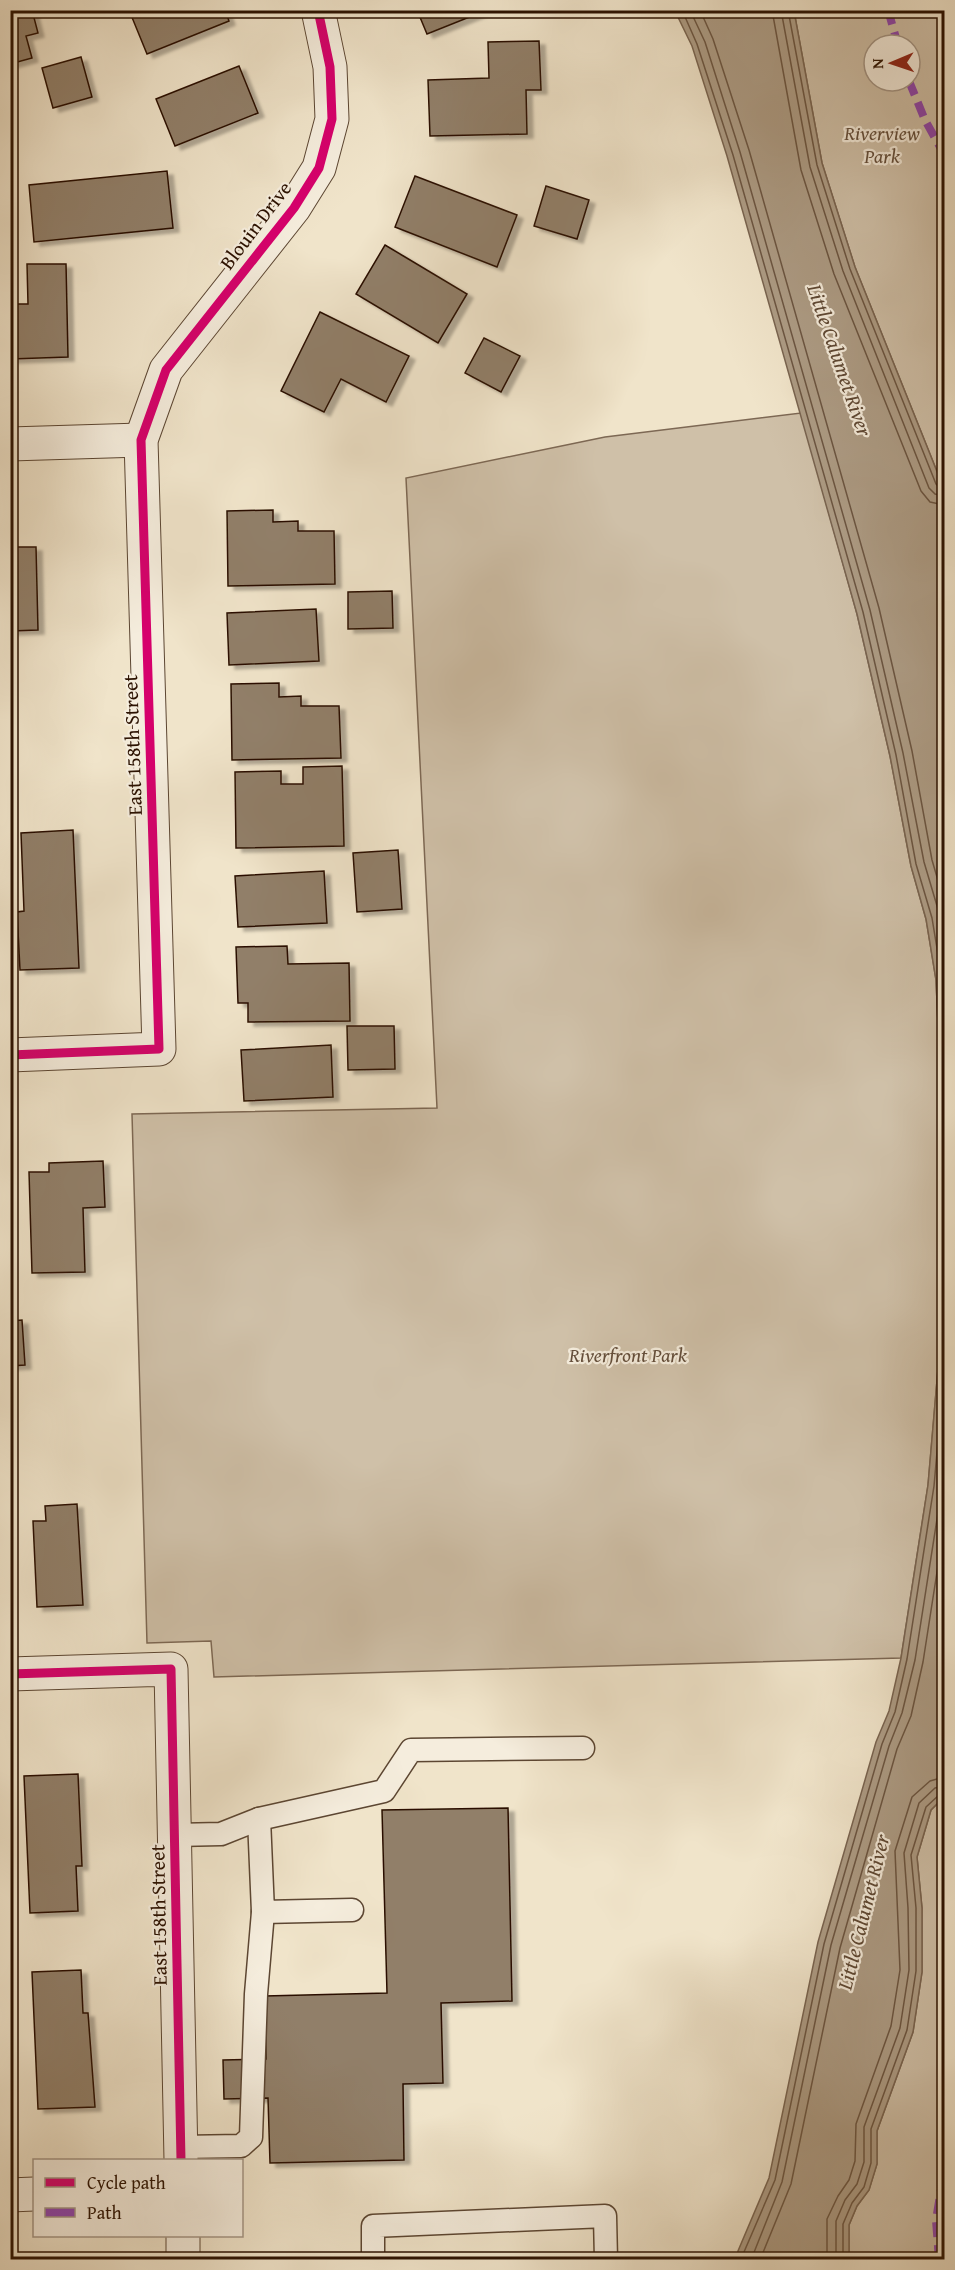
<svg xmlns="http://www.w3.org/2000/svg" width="955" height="2270" font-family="'Gentium Book Plus',serif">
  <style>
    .green { fill: #cfc0a8; stroke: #7d6854; stroke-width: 1.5; fill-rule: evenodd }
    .water { fill: #ad9c85; stroke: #796450; stroke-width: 1.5 }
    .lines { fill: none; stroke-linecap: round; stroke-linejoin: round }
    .shore { stroke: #6c5642; stroke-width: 1.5 }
    .building { fill: #917f69; stroke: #2b1100; stroke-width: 1.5; filter: url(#shadow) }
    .lane-casing { stroke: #5c4632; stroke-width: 25 }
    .street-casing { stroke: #5c4632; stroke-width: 35 }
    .lane { stroke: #f5eddd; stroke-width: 22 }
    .street { stroke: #f5eddd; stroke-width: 33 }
    .quiet { stroke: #8e44ad; stroke-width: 8; stroke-dasharray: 15 8; stroke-linecap: butt }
    .cycleway-casing { stroke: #f5eddd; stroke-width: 13 }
    .cycleway { stroke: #d6006c; stroke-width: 9 }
    .labels { text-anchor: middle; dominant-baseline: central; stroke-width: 4.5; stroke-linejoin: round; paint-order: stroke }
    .park-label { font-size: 20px; font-style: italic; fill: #644e3b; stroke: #f5eddd }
    .street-label { font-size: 20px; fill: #2b1100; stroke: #f5eddd }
    .water-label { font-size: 21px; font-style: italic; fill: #5f4935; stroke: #f5eddd }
  </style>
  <defs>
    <filter id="shadow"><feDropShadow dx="6" dy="4" stdDeviation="1.5" flood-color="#0004"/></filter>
  </defs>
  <rect width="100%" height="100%" fill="#f0e4ca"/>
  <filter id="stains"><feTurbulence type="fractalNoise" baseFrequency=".00333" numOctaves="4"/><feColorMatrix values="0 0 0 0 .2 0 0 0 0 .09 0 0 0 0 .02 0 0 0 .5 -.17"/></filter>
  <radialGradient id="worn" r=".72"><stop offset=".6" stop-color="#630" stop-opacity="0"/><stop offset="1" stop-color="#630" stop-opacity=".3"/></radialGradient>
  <g class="green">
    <path d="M794,11H944V489L855,267L822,163ZM874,45H910V81H874Z"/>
    <path d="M801,413L857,614L890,756L911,866L926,919L936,980L942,1112L941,1185L944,1202V1299L928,1485L901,1658L214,1677L211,1641L147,1643L132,1114L437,1108L406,478L605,437Z"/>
    <path d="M944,1797V2259H849V2225L857,2206L869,2190L877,2164V2131L913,2032L922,1972V1908L917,1857L931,1810Z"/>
  </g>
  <g class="water">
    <path d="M675,11H794L822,163L855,267L944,489V1202L941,1185L942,1112L936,980L926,919L911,866L890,756L857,614L727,156L692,46Z"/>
    <path d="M944,1299V1797L931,1810L917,1857L922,1908V1972L913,2032L877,2131V2164L869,2190L857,2206L849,2225V2259H737L738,2251L769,2178L818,1942L876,1742L889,1711L901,1658L928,1485Z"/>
  </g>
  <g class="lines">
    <g class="shore">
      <path d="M682,10L697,44L733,155L863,612L896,755L916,864L932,918L942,979L944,1031"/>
      <path d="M690,10L705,42L740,152L870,610L903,753L924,862L940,916L944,946"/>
      <path d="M700,10L713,39L749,150L879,608L912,751L932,860L944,901"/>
      <path d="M772,10L801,170L834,274L921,491L930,502L944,505"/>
      <path d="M781,10L810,167L843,271L929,488L935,494L944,496"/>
      <path d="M788,10L817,165L850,269L936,484L940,488L944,489"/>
      <path d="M743,2260L744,2252L775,2180L824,1944L882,1744L895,1712L907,1659L934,1486L944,1373"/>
      <path d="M751,2260L782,2182L831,1945L889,1746L902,1713L915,1660L942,1487L944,1456"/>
      <path d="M760,2260L791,2184L840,1948L897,1749L911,1716L923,1662L944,1527"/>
      <path d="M827,2260V2219L838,2196L849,2180L855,2161L856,2124L891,2026L900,1970L895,1851L912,1797L930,1781L944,1777"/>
      <path d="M836,2260V2221L845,2200L857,2184L864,2162V2127L900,2028L909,1970L908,1908L904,1853L919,1803L935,1788L944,1786"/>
      <path d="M843,2260V2224L852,2203L864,2187L871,2163V2129L907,2030L916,1971V1908L911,1855L926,1807L939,1795L944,1794"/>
    </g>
  </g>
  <g class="building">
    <path d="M10,10H32L38,33L26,36L32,58L10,64Z"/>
    <path d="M129,10H225L229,21L147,54Z"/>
    <path d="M417,10H487L427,34Z"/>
    <path d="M539,41L541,90H526L527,134L430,136L428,80L489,78L488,42Z"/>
    <path d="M81,57L92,97L53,108L42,68Z"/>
    <path d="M239,66L258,113L175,146L156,99Z"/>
    <path d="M167,171L173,228L34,242L29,185Z"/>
    <path d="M415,176L517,215L497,267L395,227Z"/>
    <path d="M546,186L589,200L577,239L534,226Z"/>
    <path d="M385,245L467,294L438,343L356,294Z"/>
    <path d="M27,264H66L68,357L10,359V304H28Z"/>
    <path d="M320,312L409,356L386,402L341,379L324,412L281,391Z"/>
    <path d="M484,338L520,356L501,392L465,373Z"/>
    <path d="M273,510V522L298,521V531H334L335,584L228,586L227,511Z"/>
    <path d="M10,547H36L38,630L10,631Z"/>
    <path d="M392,591L393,628L348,629V592Z"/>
    <path d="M316,609L319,661L229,665L227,613Z"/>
    <path d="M279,683V697L301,696V706H339L341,758L232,760L231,684Z"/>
    <path d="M342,766L344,846L236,848L235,772L281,771V784H303V767Z"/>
    <path d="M73,830L79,968L20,970L17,912L24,911L21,833Z"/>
    <path d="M398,850L402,909L357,912L353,853Z"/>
    <path d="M324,871L327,923L238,927L235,876Z"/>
    <path d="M287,946L288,964L349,963L350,1021L248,1022V1003H238L236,947Z"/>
    <path d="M347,1026H394L395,1069L348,1070Z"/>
    <path d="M331,1045L333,1097L244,1101L241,1050Z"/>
    <path d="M103,1161L105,1207L83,1208L85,1272L32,1273L29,1172H49V1163Z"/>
    <path d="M22,1320L25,1365L10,1366V1321Z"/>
    <path d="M77,1504L83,1605L37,1607L33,1521H46L45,1506Z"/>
    <path d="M78,1774L82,1866H76L78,1911L30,1913L24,1776Z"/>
    <path d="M508,1808L512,2001L441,2003L443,2083L403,2084L404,2160L270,2163L268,2098L224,2099L223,2060L266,2059L265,1996L387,1993L382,1810Z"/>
    <path d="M81,1970L83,2013H88L95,2107L38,2109L32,1972Z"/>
  </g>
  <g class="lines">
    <g class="lane-casing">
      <g id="lane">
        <path d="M259,1819L263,1912L352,1910"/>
        <path d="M175,1835L221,1834L259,1819L384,1791L411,1750L583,1748"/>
        <path d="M180,2147L241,2146L251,2137L256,1994L263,1912"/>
        <path d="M373,2260V2226L605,2216L606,2260"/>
      </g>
    </g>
    <g class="street-casing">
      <g id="street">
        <path d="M10,444L141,440"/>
        <path d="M10,1055L159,1049L141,440L166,370L294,208L319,168L332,119L330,67L318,10"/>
        <path d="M10,1674L171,1669L181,2160"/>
        <path d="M10,2195L34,2194"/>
        <path d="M183,2236V2260"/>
      </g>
    </g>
    <use href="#lane" class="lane"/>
    <use href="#street" class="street"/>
    <g class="quiet">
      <path d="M888,10L898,45"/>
      <path d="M909,81L925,120L944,154"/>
      <path d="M939,2260L936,2220L944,2171"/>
    </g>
    <g class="cycleway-casing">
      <g id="cycleway">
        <path d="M10,1055L159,1049L141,440L166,370L294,208L319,168L332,119L330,67L318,10"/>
        <path d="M10,1674L171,1669L181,2160"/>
      </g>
    </g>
    <use href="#cycleway" class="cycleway"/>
  </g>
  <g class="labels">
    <g class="park-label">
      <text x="882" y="132">Riverview<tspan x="882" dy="23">Park</tspan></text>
      <text x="628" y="1354">Riverfront Park</text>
    </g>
    <g class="street-label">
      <text transform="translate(255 225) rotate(-53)">Blouin Drive</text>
      <text transform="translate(132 745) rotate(-92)">East 158th Street</text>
      <text transform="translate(158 1915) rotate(-91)">East 158th Street</text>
    </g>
    <g class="water-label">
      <text transform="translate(840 360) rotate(71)">Little Calumet River</text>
      <text transform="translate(863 1912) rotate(-76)">Little Calumet River</text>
    </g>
  </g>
  <rect width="955" height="2270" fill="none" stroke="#f0e4ca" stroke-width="36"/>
  <rect x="12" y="12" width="931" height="2246" fill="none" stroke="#2b1100" stroke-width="3"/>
  <rect x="18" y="18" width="919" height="2234" fill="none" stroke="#2b1100" stroke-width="1.5"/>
  <rect x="33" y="2159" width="210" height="78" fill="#f5eddd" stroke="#a49585" stroke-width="1.5"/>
  <rect x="45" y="2178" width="30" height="9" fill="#d6006c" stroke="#a49585" stroke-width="1.5"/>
  <text x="87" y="2189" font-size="18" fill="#2b1100">Cycle path</text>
  <rect x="45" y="2208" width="30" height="9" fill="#8e44ad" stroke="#a49585" stroke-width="1.5"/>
  <text x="87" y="2219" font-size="18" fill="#2b1100">Path</text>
  <g transform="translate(892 63) rotate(268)"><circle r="28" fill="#f5eddd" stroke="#a49585" stroke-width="1.5"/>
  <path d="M0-4.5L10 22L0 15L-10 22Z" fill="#8f2418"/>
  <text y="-9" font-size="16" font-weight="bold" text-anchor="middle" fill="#2b1100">N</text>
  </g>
  <rect width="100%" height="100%" filter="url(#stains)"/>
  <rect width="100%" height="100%" fill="url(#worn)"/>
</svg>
